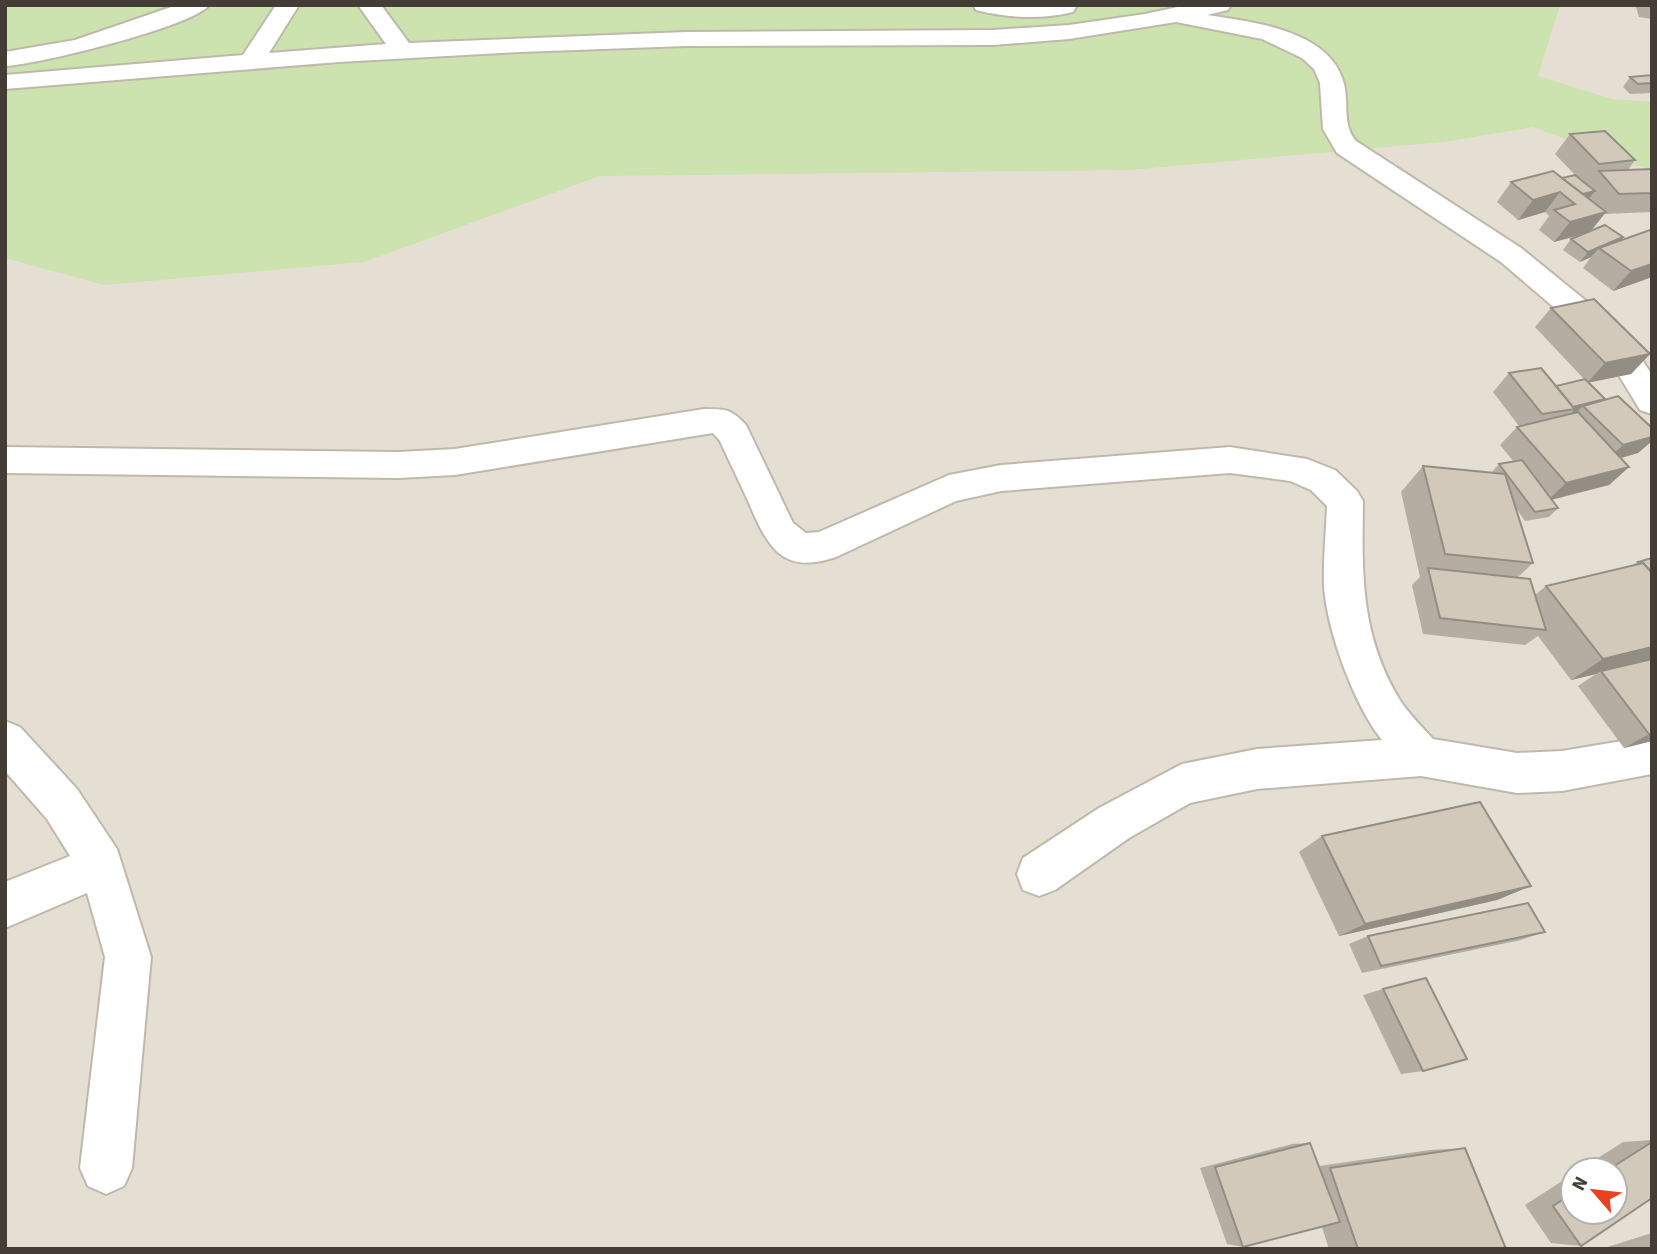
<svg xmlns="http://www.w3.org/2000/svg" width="1657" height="1254" font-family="'Source Sans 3',sans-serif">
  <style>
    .residential { fill: #e5dfd3; fill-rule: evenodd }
    .green { fill: #cce3af }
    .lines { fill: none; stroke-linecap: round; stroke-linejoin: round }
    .minor-casing { stroke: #bfb8ab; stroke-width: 4 }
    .minor { fill: #fff; fill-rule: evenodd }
    .wall { fill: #b5ada1 }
    .shaded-wall { fill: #938d83 }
    .building { fill: #d2c9bb; stroke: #938d83; stroke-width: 2 }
  </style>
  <rect width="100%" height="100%" fill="#f1ede5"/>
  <path class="residential" d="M5,5H1652V1249H5ZM1573,1170H1615V1212H1573Z"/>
  <path class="green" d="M5,5H1560L1538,76L1612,99L1652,102V171L1533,127L1443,142L1130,170L600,176L364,262L104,285L5,258Z"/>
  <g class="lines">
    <g class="minor-casing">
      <g id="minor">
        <path d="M177,5H209C195,26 36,65 5,66V52L75,40Z"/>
        <path d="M276,5H299L269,53L386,44L358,5H381L409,43L686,32L993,30L1069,25L1145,14L1187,5H1231L1228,10L1207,15C1253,22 1331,30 1344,84C1349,103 1342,125 1356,141L1521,248L1612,322L1631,343L1652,375V414L1640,410L1609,359L1590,338L1501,262L1337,153L1323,129L1320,83L1314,69L1302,58L1262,39L1176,22L1069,39L993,45L686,46L520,52L339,62L5,89V75L243,55Z"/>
        <path d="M973,5H1075L1076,7L1073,12C1041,20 1008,18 976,10Z"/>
        <path d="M704,409C726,409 731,409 746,425L793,523L806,533L819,532L949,475L1001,465L1230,447L1307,459L1335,470L1357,491L1363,501C1362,575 1360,636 1401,702C1410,715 1422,727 1433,739L1517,753L1562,751L1652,736V774L1562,791L1517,793L1421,776L1257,789L1190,803L1129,838L1055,890L1039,896L1023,890L1017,874L1023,858L1099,808L1182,764L1257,749L1382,740C1354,705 1327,631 1324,586C1323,560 1326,532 1327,506L1311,490L1290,481L1230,473L1001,491L956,501L836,557C781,576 767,545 748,501C739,481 729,461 720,441L713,433L455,475L399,478L5,473V447L399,452L455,449Z"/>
        <path d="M5,721L20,727L77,789L117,849L151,957L132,1168L124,1186L106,1194L88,1186L80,1168L105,957L87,893L5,928V882L70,856L47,819L5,771Z"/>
      </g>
    </g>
    <use href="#minor" class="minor"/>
  </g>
  <g class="wall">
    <path d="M1637,5H1652V19L1639,17L1636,7Z"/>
    <path d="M1652,75V93L1630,94L1623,87L1630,77Z"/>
    <path d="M1570,134L1635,160L1628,170L1652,169V212L1604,214L1591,231L1623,237L1621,240L1652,231V277L1613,291L1583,268L1591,257L1580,262L1563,250L1571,239L1584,234L1554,242L1539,230L1549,216L1545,212L1518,220L1497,202L1511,182L1562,178L1575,175L1555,154Z"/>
    <path d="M1551,308L1650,354L1631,374L1588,382L1605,399L1652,428V441L1638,453L1621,458L1629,467L1609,485L1552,499L1558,508L1549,517L1525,521L1516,508L1533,563L1517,578L1535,595L1546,586L1633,565L1638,562L1652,558V741L1624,748L1578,686L1596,674L1571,680L1538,636L1525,645L1423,634L1412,585L1420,577L1401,492L1423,466L1491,473L1499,464L1514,462L1500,445L1517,427L1519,426L1493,392L1509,373L1556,386L1584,379L1535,327Z"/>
    <path d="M1322,836L1531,886L1497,900L1339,936L1299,852Z"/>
    <path d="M1545,932L1521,940L1362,973L1349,944L1368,936Z"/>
    <path d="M1383,989L1423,1071L1401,1074L1363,995Z"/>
    <path d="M1652,1140V1198L1581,1246L1551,1243L1525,1205L1573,1174V1212L1615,1170H1579L1623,1142Z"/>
    <path d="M1310,1143L1319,1166L1430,1150L1465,1148L1506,1249H1329L1322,1227L1243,1247L1227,1244L1200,1168L1292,1144Z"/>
    <path d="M1652,1233V1249H1601Z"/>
  </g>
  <g class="shaded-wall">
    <path d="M1595,191L1587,201L1577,195Z"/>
    <path d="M1560,192L1545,212L1518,220L1533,200Z"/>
    <path d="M1606,212L1590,232L1554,242L1570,222Z"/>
    <path d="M1623,237L1614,248H1599L1591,257L1580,262L1588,252Z"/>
    <path d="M1652,264V277L1613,291L1631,271Z"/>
    <path d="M1650,354L1631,374L1587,383L1605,363Z"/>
    <path d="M1605,399L1583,406L1575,414L1570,415L1575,409L1571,407Z"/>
    <path d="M1652,437V441L1638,453L1603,463L1623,445Z"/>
    <path d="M1629,467L1609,485L1547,501L1566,483Z"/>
    <path d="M1652,647V660L1601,671L1596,674L1571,680L1603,659Z"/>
    <path d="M1649,734H1652V741L1624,748Z"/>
    <path d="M1531,886L1497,900L1339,936L1365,924Z"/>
  </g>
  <g class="building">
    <path d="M1652,75V83L1638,84L1630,77Z"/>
    <path d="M1605,131L1635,160L1599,164L1570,134Z"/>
    <path d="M1652,169V193L1619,194L1599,171Z"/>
    <path d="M1553,171L1606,212L1570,222L1554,210L1575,204L1560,192L1533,200L1511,182Z"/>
    <path d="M1575,175L1595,191L1583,194L1562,178Z"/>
    <path d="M1605,225L1623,237L1588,252L1571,239Z"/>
    <path d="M1650,230L1652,231V264L1631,271L1599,248Z"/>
    <path d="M1594,299L1650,354L1605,363L1551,308Z"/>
    <path d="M1541,368L1575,409L1542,414L1509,373Z"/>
    <path d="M1585,379L1605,399L1573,407L1556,386Z"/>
    <path d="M1618,396L1652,428V437L1623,445L1583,406Z"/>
    <path d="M1578,412L1629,467L1566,483L1517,427Z"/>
    <path d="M1522,460L1558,508L1535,512L1499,464Z"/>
    <path d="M1423,466L1505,474L1533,563L1445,554Z"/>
    <path d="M1652,558V573L1643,563L1640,564L1638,562Z"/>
    <path d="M1643,563L1652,573V647L1603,659L1546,586Z"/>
    <path d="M1428,568L1530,579L1546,630L1440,618Z"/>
    <path d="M1652,659V734H1649L1601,671Z"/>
    <path d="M1480,802L1531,886L1365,924L1322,836Z"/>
    <path d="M1528,903L1545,932L1381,966L1368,936Z"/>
    <path d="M1426,978L1467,1059L1423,1071L1383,989Z"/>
    <path d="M1652,1142V1198L1581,1246L1553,1206L1573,1193V1212H1615V1170H1608Z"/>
    <path d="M1310,1143L1340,1222L1243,1247L1215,1167Z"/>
    <path d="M1465,1148L1506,1249H1358L1330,1168Z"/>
  </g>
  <rect width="1657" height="1254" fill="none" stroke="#433d35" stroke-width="14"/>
  <g transform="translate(1594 1191) rotate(298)"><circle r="33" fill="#ffffff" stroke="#b4b1ae" stroke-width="2"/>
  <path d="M0-5L12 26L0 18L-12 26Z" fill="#ec4121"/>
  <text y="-10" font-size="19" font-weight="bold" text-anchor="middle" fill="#433d35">N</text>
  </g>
</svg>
